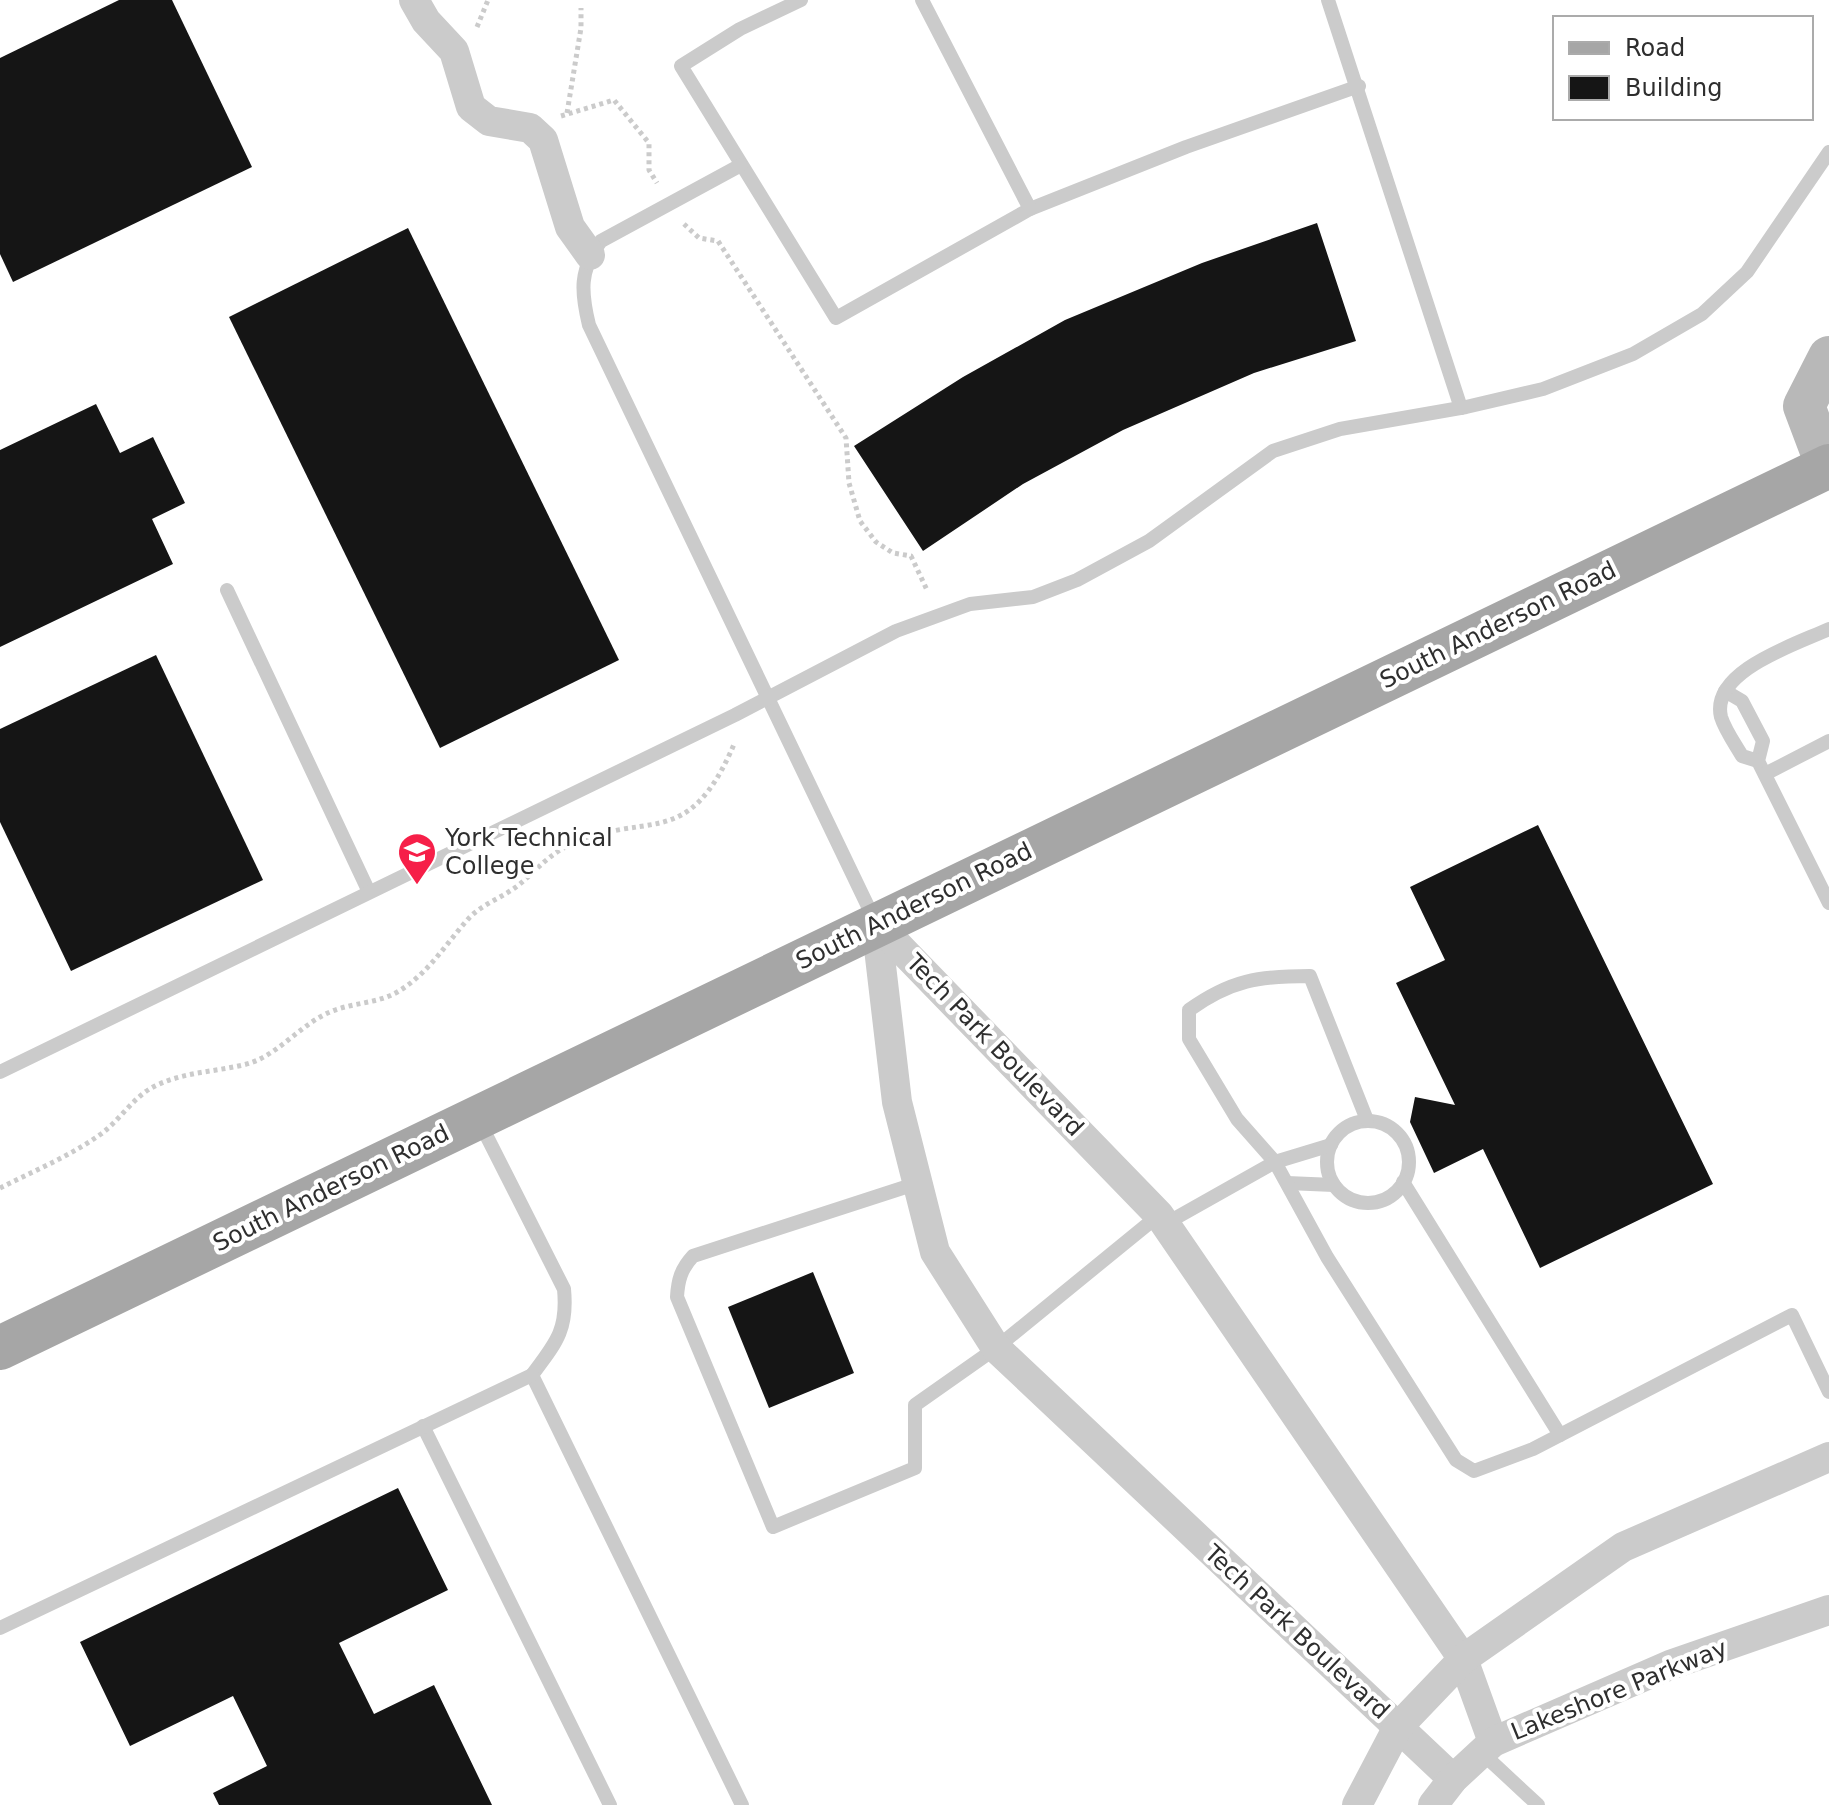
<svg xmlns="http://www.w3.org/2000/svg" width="1829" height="1805" font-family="'DejaVu Sans',sans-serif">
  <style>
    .building { fill: #151515 }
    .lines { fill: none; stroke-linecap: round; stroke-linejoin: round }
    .path { stroke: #cbcbcb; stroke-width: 5; stroke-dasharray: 4 4; stroke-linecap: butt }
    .lane { stroke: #cbcbcb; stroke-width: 14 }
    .street { stroke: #cbcbcb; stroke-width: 30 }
    .secondary { stroke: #b8b8b8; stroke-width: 42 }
    .primary { stroke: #a6a6a6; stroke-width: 44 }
    .labels { text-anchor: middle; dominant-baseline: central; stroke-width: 8; stroke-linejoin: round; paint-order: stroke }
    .street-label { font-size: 24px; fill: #2e2e2e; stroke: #fff }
    .poi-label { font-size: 24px; fill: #2e2e2e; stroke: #fff; text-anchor: start }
  </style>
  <rect width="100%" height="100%" fill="#fff"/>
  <g class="building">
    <path d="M119,0H172L252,167L13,282L0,254V58Z"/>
    <path d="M1317,223L1356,341L1254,373L1123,430L1023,484L923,551L854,446L963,377L1065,320L1202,263Z"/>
    <path d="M408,228L619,660L440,748L229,317Z"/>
    <path d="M96,404L120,453L153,437L185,503L152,519L173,564L0,647V450Z"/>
    <path d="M156,655L263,880L71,971L0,822V729Z"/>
    <path d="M1538,825L1713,1184L1540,1268L1483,1149L1434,1173L1410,1122L1415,1097L1455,1105L1396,983L1445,960L1410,887Z"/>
    <path d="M813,1272L854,1373L769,1408L728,1307Z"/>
    <path d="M398,1488L448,1590L339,1643L374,1714L434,1685L492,1805H219L213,1793L267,1766L233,1696L130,1746L80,1642Z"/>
  </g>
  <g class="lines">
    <g class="path">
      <path d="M477,27L488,0"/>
      <path d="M567,113L581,28V8"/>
      <path d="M561,116L614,100L649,143V170L657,183"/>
      <path d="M684,224L699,238L718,241L846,438L849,483L860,521L876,542L893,553L911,556L927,590"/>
      <path d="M0,1188C34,1171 70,1156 101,1134C120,1120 134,1096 155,1086C184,1072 213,1072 243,1065C276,1058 299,1025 330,1012C353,1002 378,1004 399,991C429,973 447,942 470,917C483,904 501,898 516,887C532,875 543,860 562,849C646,805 686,858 735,742"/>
    </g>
    <g class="lane">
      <path d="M801,0L740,29L681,66L836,318L1030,209L1186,147L1359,86"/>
      <path d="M922,0L1030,209"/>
      <path d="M1328,0L1461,408"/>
      <path d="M741,165L601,241C579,270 581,292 589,325L874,919"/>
      <path d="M227,590L369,892"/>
      <path d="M1725,691L1742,701L1763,741L1758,761L1829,903"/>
      <path d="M1758,761L1742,756C1735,744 1725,730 1721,717C1710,671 1797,644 1829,629"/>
      <path d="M1765,774L1829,741"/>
      <path d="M0,1072L735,715L896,631L970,604L1033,597L1077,580L1149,541L1273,451L1340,429L1466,407L1543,389L1633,354L1702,314L1747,272L1829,152"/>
      <path d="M479,1121L564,1289C568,1330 556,1343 532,1375L742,1805"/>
      <circle cx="1368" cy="1162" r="41"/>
      <path d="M1331,1145L1275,1162L1237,1119L1189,1039V1010C1231,980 1259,976 1310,976L1367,1120"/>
      <path d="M1403,1182L1560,1435"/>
      <path d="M918,1183L693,1256C681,1269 678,1280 677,1297L773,1527L915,1468V1405L996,1348L1159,1215"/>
      <path d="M1287,1183L1334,1185"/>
      <path d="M1165,1224L1275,1162L1327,1257L1456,1460L1474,1471L1533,1449L1792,1315L1829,1392"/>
      <path d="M423,1426L610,1805"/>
      <path d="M0,1628L532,1375"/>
      <path d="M1482,1753L1538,1805"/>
    </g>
    <g class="street">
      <path d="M414,0L426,21L454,51L471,107L489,121L530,128L543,140L570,227L590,255"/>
      <path d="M876,923L897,1102L935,1252L996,1348L1453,1779"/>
      <path d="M876,923L1159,1215L1463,1659L1493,1742"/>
      <path d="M1357,1805L1398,1727L1463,1659L1623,1547L1829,1457"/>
      <path d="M1433,1805L1453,1779L1493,1742L1670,1665L1829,1610"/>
    </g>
    <path class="secondary" d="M1827,467L1804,406L1829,357"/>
    <path class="primary" d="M0,1348L1829,466"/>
  </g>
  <defs>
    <g id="university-pin" transform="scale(2)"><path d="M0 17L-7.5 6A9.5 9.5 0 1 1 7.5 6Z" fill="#f61f48" stroke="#fff"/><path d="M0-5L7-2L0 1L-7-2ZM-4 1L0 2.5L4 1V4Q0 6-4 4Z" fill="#fff"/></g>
  </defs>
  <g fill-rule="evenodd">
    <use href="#university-pin" x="417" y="852"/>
  </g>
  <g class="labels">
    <g class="street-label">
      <text transform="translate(1498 625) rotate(-26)">South Anderson Road</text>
      <text transform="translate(914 906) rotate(-26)">South Anderson Road</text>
      <text transform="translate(995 1045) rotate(46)">Tech Park Boulevard</text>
      <text transform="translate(331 1188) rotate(-26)">South Anderson Road</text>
      <text transform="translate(1297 1632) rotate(43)">Tech Park Boulevard</text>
      <text transform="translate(1619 1690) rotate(-22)">Lakeshore Parkway</text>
    </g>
    <g class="poi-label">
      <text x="445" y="838">York Technical<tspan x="445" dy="28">College</tspan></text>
    </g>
  </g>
  <rect x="1553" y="16" width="260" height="104" fill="#ffffff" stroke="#ababab" stroke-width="2"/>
  <rect x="1569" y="42" width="40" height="12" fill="#a6a6a6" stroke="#ababab" stroke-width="2"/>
  <text x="1625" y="56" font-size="24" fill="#2e2e2e">Road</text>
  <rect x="1569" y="76" width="40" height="24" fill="#151515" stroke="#ababab" stroke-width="2"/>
  <text x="1625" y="96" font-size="24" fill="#2e2e2e">Building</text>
</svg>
